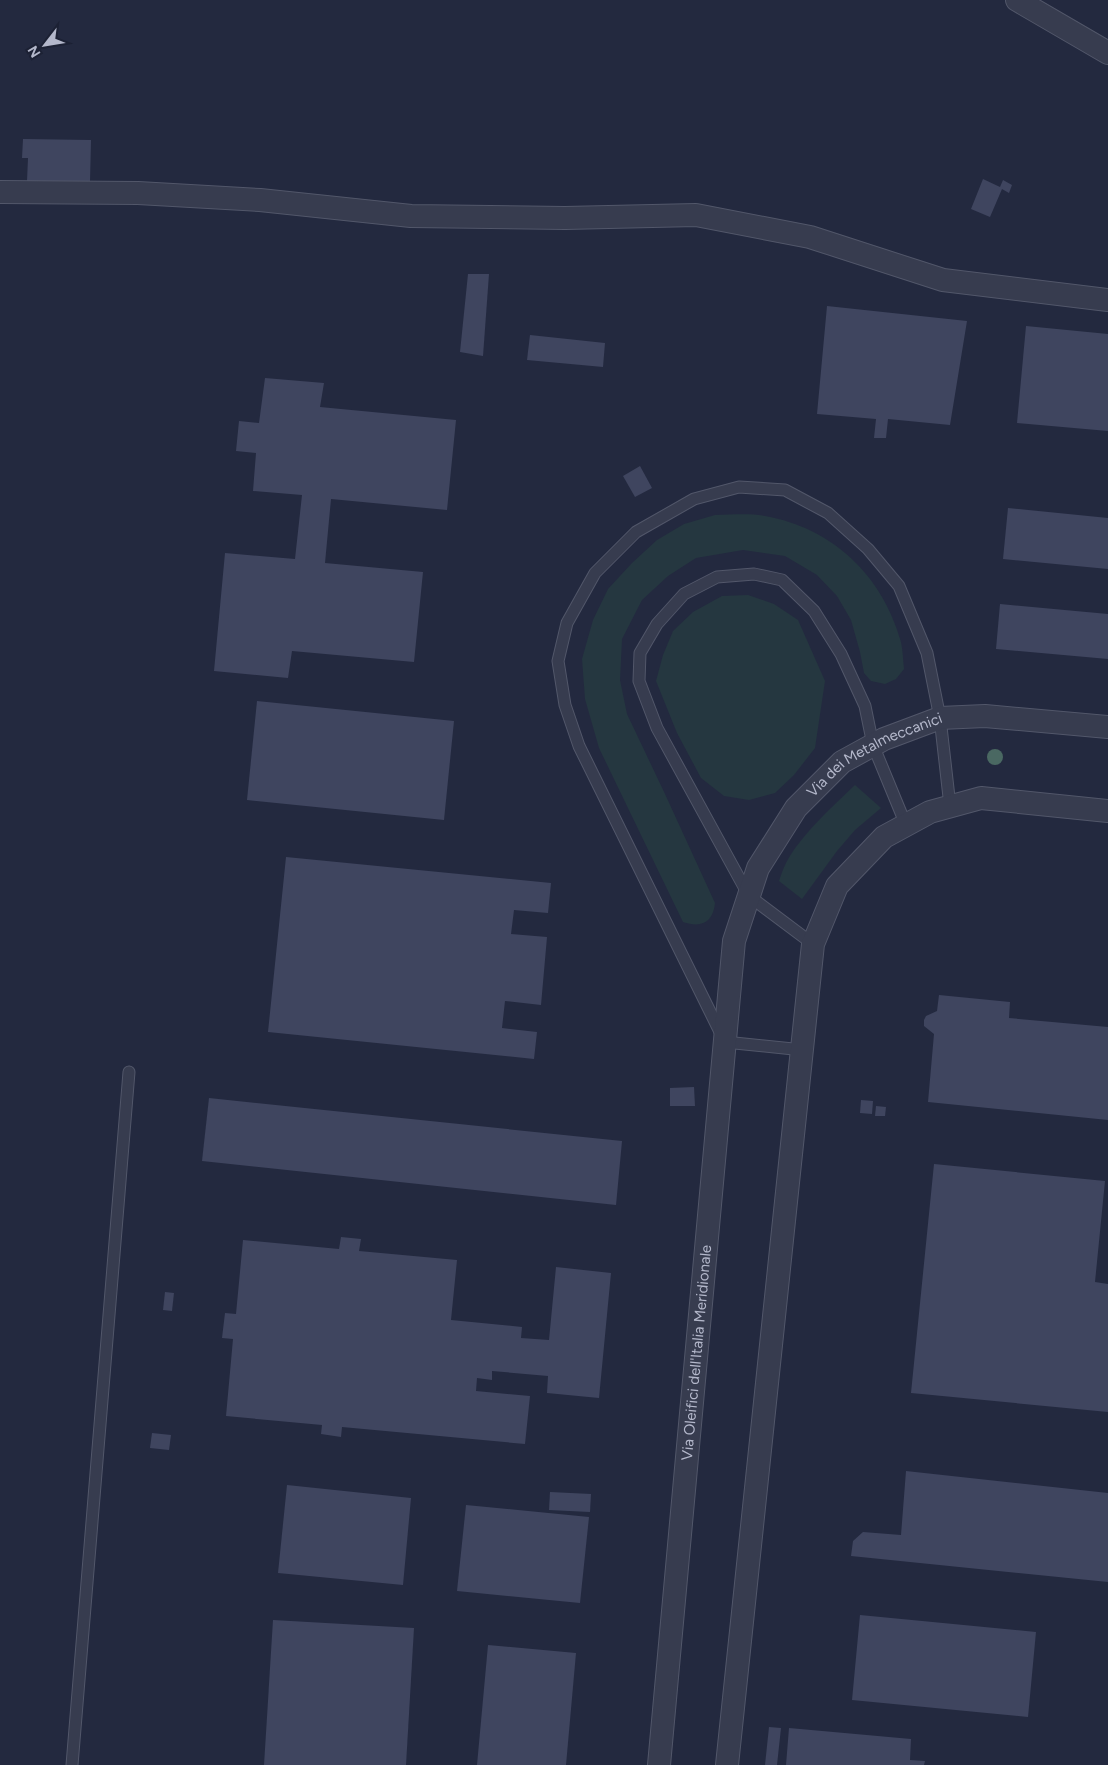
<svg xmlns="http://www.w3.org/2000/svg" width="1108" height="1765" font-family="Figtree,sans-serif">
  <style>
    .green { fill: #253740 }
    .building { fill: #3f455f }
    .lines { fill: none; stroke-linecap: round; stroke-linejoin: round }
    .service-casing { stroke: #52576a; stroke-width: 13 }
    .minor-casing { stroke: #52576a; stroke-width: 24 }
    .service { stroke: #373c4f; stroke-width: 11 }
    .minor { stroke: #373c4f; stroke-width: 22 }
    .tree { fill: #4a6862 }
    .labels { text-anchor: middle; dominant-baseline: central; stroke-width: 4.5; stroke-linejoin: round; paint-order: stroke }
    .street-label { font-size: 15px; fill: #b3b7ca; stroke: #1c2134 }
  </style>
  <rect width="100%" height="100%" fill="#23293f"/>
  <g class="green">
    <path d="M715,515C731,515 749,513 765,516C833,528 883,576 901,642C903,651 903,661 904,669L896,679L885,684L871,681L864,673L860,652L851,620L837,596L817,575L785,556L743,550L696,558L668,576L642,600L622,639L620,680L627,714L665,794L715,903C713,923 701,928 683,922L599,748L585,699L582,659L593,620L608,589L632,563L657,540L684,524Z"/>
    <path d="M748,595L774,604L798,620L825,681L815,748L794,775L775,793L749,800L724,796L701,778L677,733L656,681L663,655L673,631L693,612L722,596Z"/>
    <path d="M855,785L881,808L855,830L837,851L802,899L779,881C781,875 783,869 786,863C800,836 833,806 855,785Z"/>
  </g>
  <g class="building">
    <path d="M23,139L91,140L90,182L27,181L28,158H22Z"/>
    <path d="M983,179L1000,187L1003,180L1012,185L1009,193L1002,189L990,217L971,209Z"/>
    <path d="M468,274H489L483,356L460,352Z"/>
    <path d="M827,306L967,321L950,425L888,419L886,438H874L876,419L817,414Z"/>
    <path d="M1026,326L1108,334V431L1017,423Z"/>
    <path d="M530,335L605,343L603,367L527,360Z"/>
    <path d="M265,378L324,383L320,407L456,420L447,510L331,499L325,563L423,572L414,662L292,651L288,678L214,671L225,553L295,559L302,495L253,491L256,453L236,451L239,421L259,423Z"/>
    <path d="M640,466L652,488L635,497L623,476Z"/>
    <path d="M1008,508L1108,518V569L1003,559Z"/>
    <path d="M1000,604L1108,614V659L996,649Z"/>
    <path d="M257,701L454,721L444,820L247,800Z"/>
    <path d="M286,857L551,883L548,913L514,910L511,934L547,937L541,1005L505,1001L502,1028L537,1032L534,1059L268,1032Z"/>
    <path d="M939,995L1010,1002L1009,1018L1108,1027V1120L928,1102L934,1034L924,1026V1020L926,1016L937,1011Z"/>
    <path d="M694,1087L695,1106H670V1088Z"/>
    <path d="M209,1098L622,1141L616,1205L202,1161Z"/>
    <path d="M861,1100L873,1101L872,1114L860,1113Z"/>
    <path d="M876,1106L886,1107L885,1116H875Z"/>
    <path d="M934,1164L1105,1181L1095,1282L1108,1284V1412L911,1393Z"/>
    <path d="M341,1237L361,1239L359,1251L457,1260L451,1320L522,1327L521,1338L549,1340L556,1267L611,1273L599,1398L547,1393L548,1376L492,1371V1380L477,1378L476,1391L530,1396L525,1444L342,1427L341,1437L321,1434L322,1425L226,1416L233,1339L222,1338L225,1313L236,1314L243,1240L339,1249Z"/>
    <path d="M165,1292L174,1293L172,1311L163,1310Z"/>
    <path d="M152,1433L171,1435L169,1450L150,1448Z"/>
    <path d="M906,1471L1108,1493V1582L851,1556L853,1541L863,1532L901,1535Z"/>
    <path d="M287,1485L411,1498L403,1585L278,1573Z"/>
    <path d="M550,1492L591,1494L590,1512L549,1510Z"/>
    <path d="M466,1505L589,1517L580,1603L457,1591Z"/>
    <path d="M860,1615L1036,1632L1028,1717L852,1700Z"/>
    <path d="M273,1620L414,1628L406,1765H264Z"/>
    <path d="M488,1645L576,1653L566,1765H477Z"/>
    <path d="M769,1727L781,1728L777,1765H765Z"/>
    <path d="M789,1728L911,1739L910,1760L925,1761L924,1765H786Z"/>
  </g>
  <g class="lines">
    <g class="service-casing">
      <g id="service">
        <path d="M813,944L749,896L657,728L639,681L640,653L657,624L684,594L717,577L754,574L782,580L814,611L841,654L865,706L873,745L906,825"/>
        <path d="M803,1050L725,1042L579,746L565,705L558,661L567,623L595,573L636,532L694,499L739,487L785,490L828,513L868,549L899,586L927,653L940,718L950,806"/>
        <path d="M72,1765L129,1072"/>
      </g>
    </g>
    <g class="minor-casing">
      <g id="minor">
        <path d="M1017,0L1108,53"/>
        <path d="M1,192L138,193L260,200L411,216L565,218L696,215L810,237L943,280L1108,300"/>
        <path id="s1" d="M659,1765L734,941L758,868L796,808L842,762L884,739L940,718L985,716L1108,727"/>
        <path d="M727,1765L813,944L837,886L884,837L930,812L981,798L1108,811"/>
      </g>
    </g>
    <use href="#service" class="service"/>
    <use href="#minor" class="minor"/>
  </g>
  <circle class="tree" cx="995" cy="757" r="8"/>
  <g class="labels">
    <g class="street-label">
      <text stroke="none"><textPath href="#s1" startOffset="1072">Via dei Metalmeccanici</textPath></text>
      <text stroke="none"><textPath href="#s1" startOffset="414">Via Oleifici dell'Italia Meridionale</textPath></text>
    </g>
  </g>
  <g transform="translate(45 45) rotate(239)" stroke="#1c2134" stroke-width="4" paint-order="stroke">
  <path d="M0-4L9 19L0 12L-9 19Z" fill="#b3b7ca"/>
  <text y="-8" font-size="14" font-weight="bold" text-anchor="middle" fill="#b3b7ca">N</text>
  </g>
</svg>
